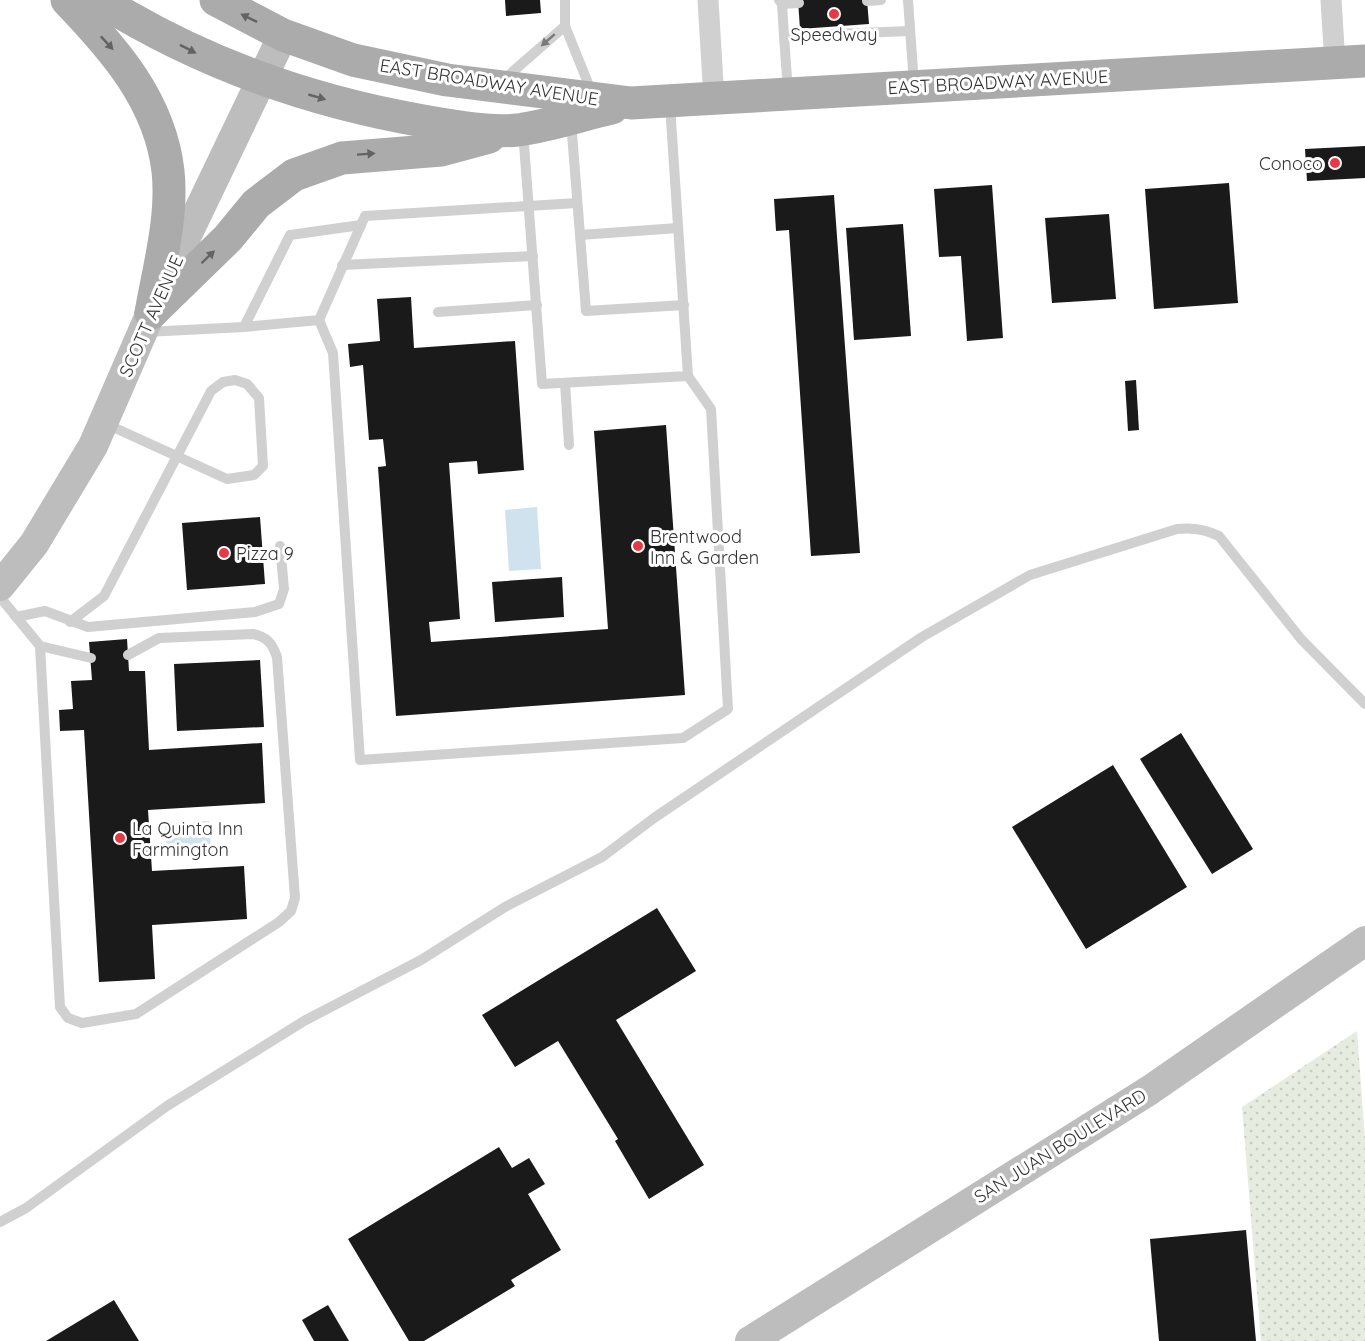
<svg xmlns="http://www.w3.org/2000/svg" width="1365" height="1341" font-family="Quicksand,sans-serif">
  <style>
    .grass { fill: url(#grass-dots) }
    .water { fill: #cfe2ee }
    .building { fill: #1a1a1a }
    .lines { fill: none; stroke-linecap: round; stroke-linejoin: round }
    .lane { stroke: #d0d0d0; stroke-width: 10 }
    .street { stroke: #d0d0d0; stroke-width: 21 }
    .secondary { stroke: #bdbdbd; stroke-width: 30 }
    .primary { stroke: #ababab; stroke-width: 33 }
    .oneway { fill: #636363 }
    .oneway2 { fill: #7a7a7a }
    .poi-dot { fill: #e63946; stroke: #fff; stroke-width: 2 }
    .labels { text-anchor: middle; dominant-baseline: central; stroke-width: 6; stroke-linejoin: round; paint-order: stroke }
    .poi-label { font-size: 18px; fill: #333; stroke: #fff; text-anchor: start }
    .street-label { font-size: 18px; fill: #333; stroke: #fff }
  </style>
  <defs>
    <pattern id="grass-dots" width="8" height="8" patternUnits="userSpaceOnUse" patternTransform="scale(1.5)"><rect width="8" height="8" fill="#e6ecdf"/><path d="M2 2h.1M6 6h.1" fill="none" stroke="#c6cbc0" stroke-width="1.8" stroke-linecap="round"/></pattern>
  </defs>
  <rect width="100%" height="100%" fill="#fff"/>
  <path class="grass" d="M1357,1031L1365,1139V1341H1261L1242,1107Z"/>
  <g class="water">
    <path d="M537,507L541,569L509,571L505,510Z"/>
    <path d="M209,821L211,848L167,851L165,824Z"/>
  </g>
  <g class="building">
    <path d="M505,0H540L541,13L506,16Z"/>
    <path d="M798,0H867L869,24L800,29Z"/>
    <path d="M1365,146V178L1307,181L1305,149Z"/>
    <path d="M1229,183L1238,303L1154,309L1145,189Z"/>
    <path d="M992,185L1003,338L967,341L961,256L939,257L934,189Z"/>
    <path d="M834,195L860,553L811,556L789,230L776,231L774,199Z"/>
    <path d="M1109,214L1116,299L1052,303L1045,218Z"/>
    <path d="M903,224L911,336L854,340L846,228Z"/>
    <path d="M411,297L414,348L515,341L524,470L478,474L477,461L449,463L460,619L429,622L431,642L608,629L594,431L666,425L685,695L396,716L378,467L386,466L383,439L369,440L363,365L350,367L348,344L380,341L377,299Z"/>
    <path d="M1136,380L1139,430L1128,431L1125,381Z"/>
    <path d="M260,517L265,584L187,590L182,523Z"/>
    <path d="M562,577L564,617L495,622L492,582Z"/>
    <path d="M127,639L129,671H145L149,750L262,743L265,803L148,810L152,871L244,866L247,919L152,925L155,979L99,982L84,730L60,731L59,710L73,709L71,681L92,680L89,642Z"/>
    <path d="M260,660L264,727L177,731L174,664Z"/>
    <path d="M1181,733L1253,849L1212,874L1140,759Z"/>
    <path d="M1113,765L1187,887L1086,949L1012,827Z"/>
    <path d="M657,908L696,971L616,1020L704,1165L649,1199L615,1141L618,1139L558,1041L515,1067L482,1015Z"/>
    <path d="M499,1147L512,1168L529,1158L545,1184L528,1194L561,1250L511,1280L515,1286L424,1341H409L348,1239Z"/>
    <path d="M1246,1230L1256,1341H1159L1150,1239Z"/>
    <path d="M114,1300L139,1341H46Z"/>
    <path d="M328,1305L349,1341H314L302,1320Z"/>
  </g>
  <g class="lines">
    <g class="lane">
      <path d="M779,0L782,4L784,36"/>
      <path d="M908,0L914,84"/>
      <path d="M867,1L881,0"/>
      <path d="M782,4L799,3"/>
      <path d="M565,26V0"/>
      <path d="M502,81L565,26L592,93"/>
      <path d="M788,92L784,36L910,31"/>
      <path d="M571,121L586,311L684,305"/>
      <path d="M523,131L542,384L688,376L670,105"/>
      <path d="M580,235L678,228"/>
      <path d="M342,265L533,256"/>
      <path d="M438,312L537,305"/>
      <path d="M319,320L333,353L360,760L683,738L728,709L711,409L688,376"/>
      <path d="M244,327L290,235L361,225"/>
      <path d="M146,332L244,327L319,320L365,216L577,203"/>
      <path d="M565,383L569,445"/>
      <path d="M0,597L40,646L60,1007L68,1018L82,1023L136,1014L279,922L291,911L295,898L277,657C272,643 267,637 253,634L159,638L128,655"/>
      <path d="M16,617L45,611L88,627L255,612L279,604L284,589L280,546"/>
      <path d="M70,622L104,596L211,391L223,382L235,380L247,384L259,398L263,466L254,475L227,479L104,423"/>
      <path d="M40,646L91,658"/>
      <path d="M0,1222L26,1208L167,1106L304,1021L421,960L505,907L602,857L654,818L922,637L1030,575L1177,529C1193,527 1205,529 1219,536L1301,639L1365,704"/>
    </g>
    <g class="street">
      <path d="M708,0L714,99"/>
      <path d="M1331,0L1335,63"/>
    </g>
    <g class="secondary">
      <path d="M0,586L34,544L93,446L163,285L283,35"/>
      <path d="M750,1341L1150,1090L1365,941"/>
    </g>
    <g class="primary">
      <path d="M67,0C114,49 160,101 168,171C173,217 159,267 151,313"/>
      <path d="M100,0C199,62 308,101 423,121C452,126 488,133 518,130C549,126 581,115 612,108"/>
      <path d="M216,0L283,35L353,60L447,80L631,103L1365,61"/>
      <path d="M151,313L228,238L256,204L294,175L342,158L441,150L489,137"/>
    </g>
  </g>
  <defs><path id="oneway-solid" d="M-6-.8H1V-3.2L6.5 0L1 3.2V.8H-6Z" transform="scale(1.5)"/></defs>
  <g class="oneway">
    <use href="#oneway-solid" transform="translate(249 18) rotate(-154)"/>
    <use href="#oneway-solid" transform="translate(107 43) rotate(47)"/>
    <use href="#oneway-solid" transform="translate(188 49) rotate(27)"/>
    <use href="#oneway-solid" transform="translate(317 97) rotate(16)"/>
    <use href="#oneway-solid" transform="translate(366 154) rotate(-4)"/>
    <use href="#oneway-solid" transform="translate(208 257) rotate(-44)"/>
  </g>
  <use class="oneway2" href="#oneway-solid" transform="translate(548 40) rotate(139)"/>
  <g class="poi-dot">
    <circle cx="834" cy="14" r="6"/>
    <circle cx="1335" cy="163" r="6"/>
    <circle cx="638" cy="546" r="6"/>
    <circle cx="224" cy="553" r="6"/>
    <circle cx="120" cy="838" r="6"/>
  </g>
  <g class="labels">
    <g class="poi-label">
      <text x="834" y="34" text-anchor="middle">Speedway</text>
      <text x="1323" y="163" text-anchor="end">Conoco</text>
      <text x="650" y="536">Brentwood<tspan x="650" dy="21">Inn &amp; Garden</tspan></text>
      <text x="236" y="553">Pizza 9</text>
      <text x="132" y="828">La Quinta Inn<tspan x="132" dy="21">Farmington</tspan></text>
    </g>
    <g class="street-label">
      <text transform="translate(489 82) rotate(9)">EAST BROADWAY AVENUE</text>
      <text transform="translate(998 82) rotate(-3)">EAST BROADWAY AVENUE</text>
      <text transform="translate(151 316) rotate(-66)">SCOTT AVENUE</text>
      <text transform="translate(1060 1146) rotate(-32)">SAN JUAN BOULEVARD</text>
    </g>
  </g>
</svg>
